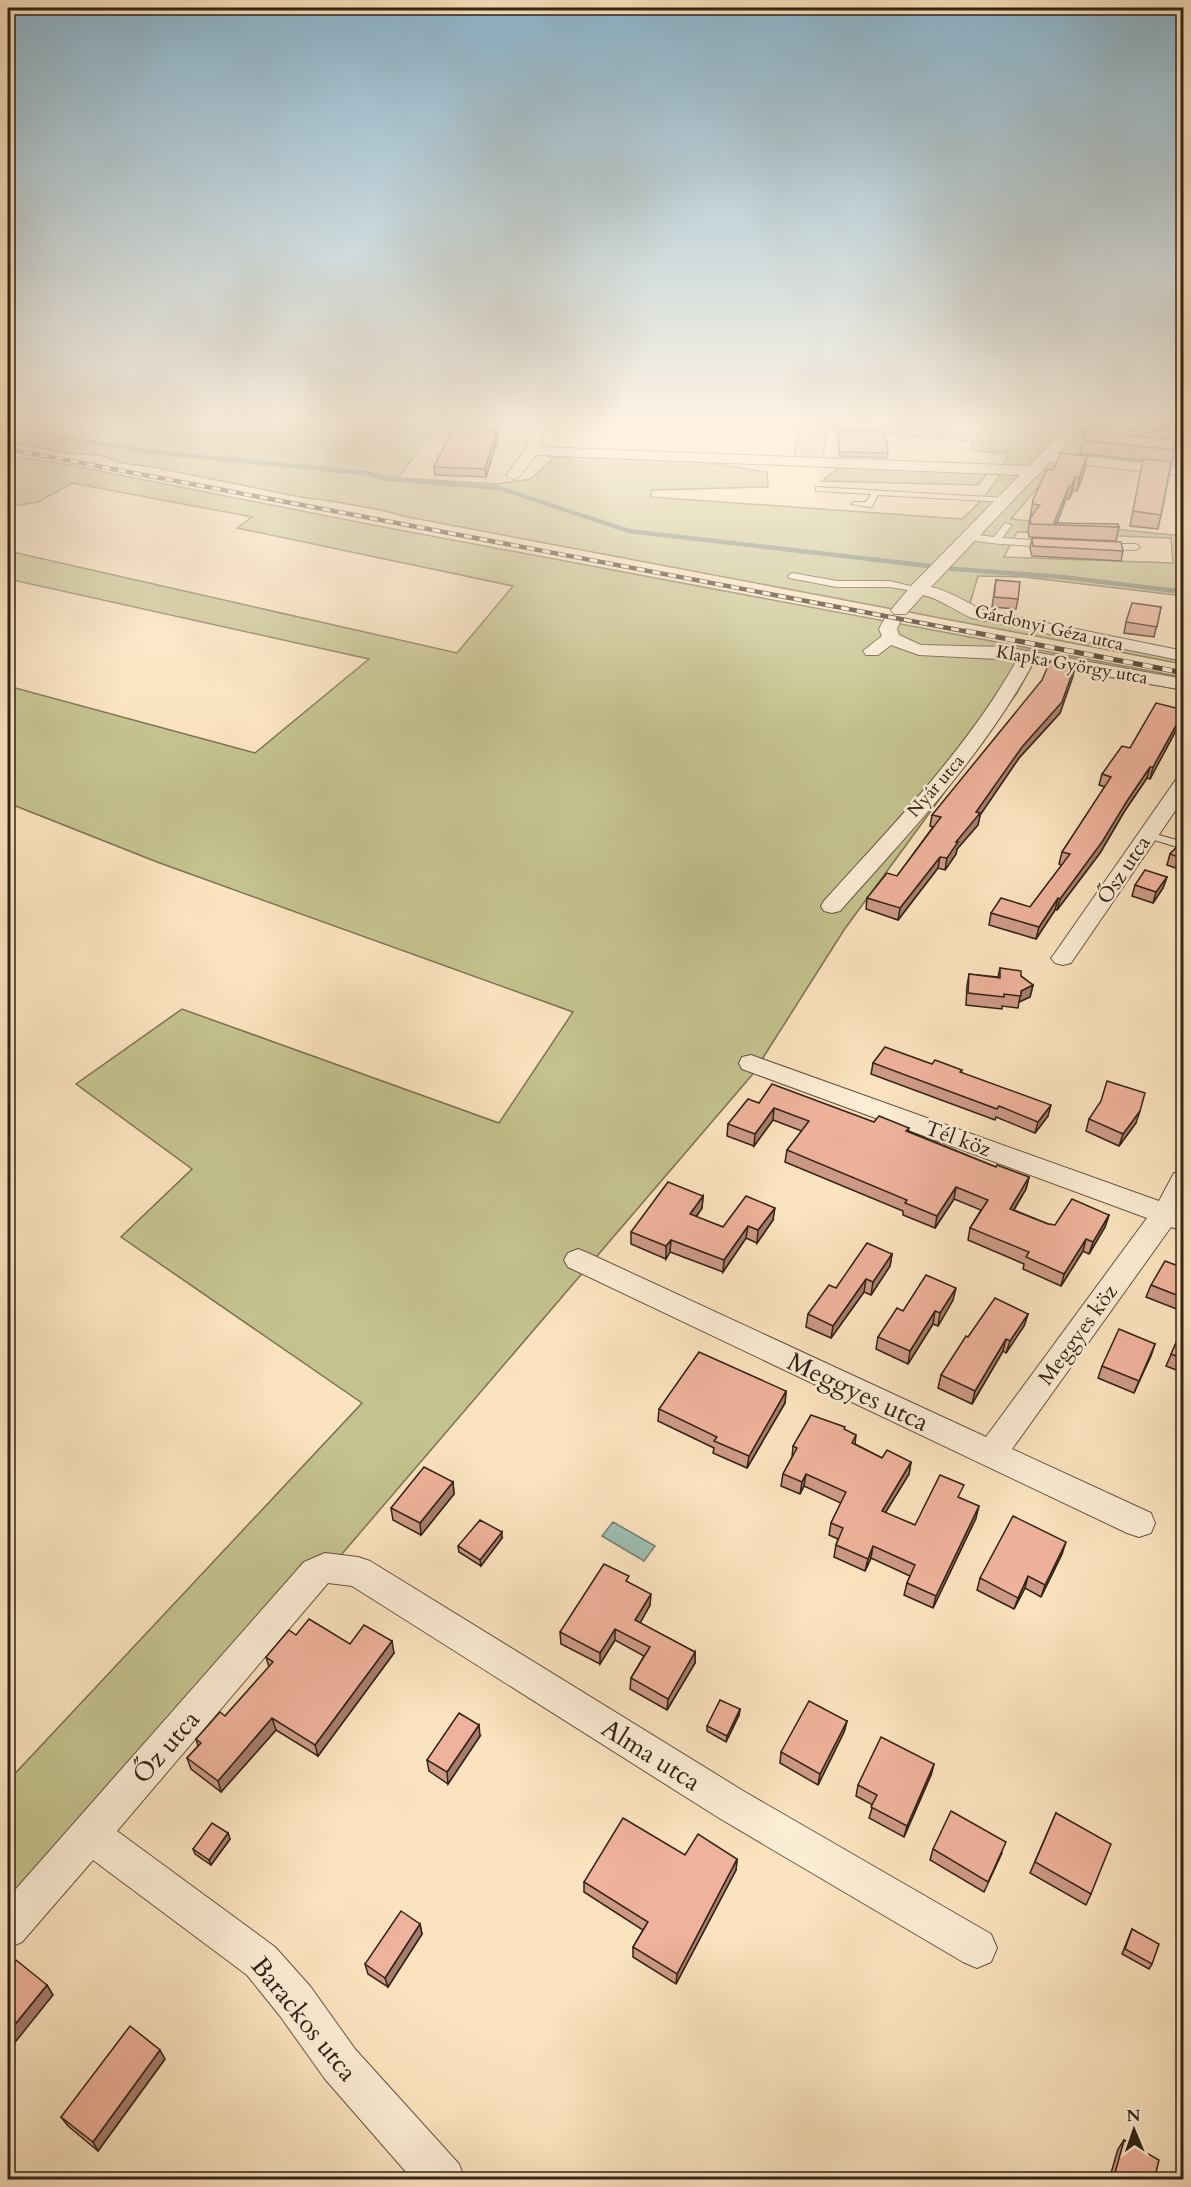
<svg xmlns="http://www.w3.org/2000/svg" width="1191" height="2187" font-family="Cardo,serif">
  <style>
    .green { fill: #c4c28e; stroke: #7a7252; stroke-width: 1.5; fill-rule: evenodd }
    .water { fill: #9fbeb3; stroke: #738074; stroke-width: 1.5 }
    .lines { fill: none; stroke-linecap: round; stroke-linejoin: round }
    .stream { stroke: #738074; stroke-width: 4.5 }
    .service-casing { stroke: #645340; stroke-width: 2 }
    .minor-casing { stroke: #645340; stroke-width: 2 }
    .primary-casing { stroke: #312316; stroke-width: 3 }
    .service { fill: #fcedd5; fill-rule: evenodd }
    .minor { fill: #fcedd5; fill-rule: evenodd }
    .primary { fill: #fbe3bf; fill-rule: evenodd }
    .rail-far1-casing { stroke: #312316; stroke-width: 4.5 }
    .rail-casing { stroke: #312316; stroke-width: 5 }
    .rail-far1 { stroke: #fcedd5; stroke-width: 3; stroke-dasharray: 8; stroke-linecap: butt }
    .rail { stroke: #fcedd5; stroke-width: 4; stroke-dasharray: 10; stroke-linecap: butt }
    .wall { fill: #ce9986; stroke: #312316; stroke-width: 1.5 }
    .shaded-wall { fill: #a77d6d; stroke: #312316; stroke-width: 1.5 }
    .building { fill: #efb29c; stroke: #312316; stroke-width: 1.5 }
    .labels { text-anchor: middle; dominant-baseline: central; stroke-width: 5; stroke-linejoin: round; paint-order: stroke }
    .far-street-label { font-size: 18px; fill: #312316; stroke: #fcedd5 }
    .street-label { font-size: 21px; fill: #312316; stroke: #fcedd5 }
    .near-street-label { font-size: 26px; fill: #312316; stroke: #fcedd5 }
  </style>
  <rect width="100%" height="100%" fill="#fbe3bf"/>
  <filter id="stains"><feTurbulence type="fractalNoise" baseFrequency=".00333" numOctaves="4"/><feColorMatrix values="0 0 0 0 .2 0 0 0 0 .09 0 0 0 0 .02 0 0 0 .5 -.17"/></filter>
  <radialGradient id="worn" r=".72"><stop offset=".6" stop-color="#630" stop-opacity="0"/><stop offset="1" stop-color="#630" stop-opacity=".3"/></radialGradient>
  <g class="green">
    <path d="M8,422H340L437,426L398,478L496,484L531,479L556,456L703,462L767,472L768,487L652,490L651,497L962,519C983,501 1001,480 1008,453L972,451L971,441L826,429L823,460L794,459L800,422H1118L1183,429V475L1059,462L1011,519L1183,536V596L1024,577L978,576L969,607L1183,651V664L403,516C396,512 318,498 306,498L158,468L117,462C103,452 83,455 67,453C47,450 28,445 8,442ZM1083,441L1173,451L1171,464L1080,454ZM1017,532L1171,538L1173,563L1004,557Z"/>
    <path d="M8,453L11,456L64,464L373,525L1183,677V690L1033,664L1017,693L844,930L752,1075L8,1944V1781L362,1403L121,1237L192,1169L76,1084L182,1009L499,1123L573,1012L157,862L8,803V686L255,753L369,659L8,579V551L457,653L513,586L237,528L252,517L72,483L38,502L14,506L8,510Z"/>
    <path d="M843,465L988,472L978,485L822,481Z"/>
  </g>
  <path class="water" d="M613,1522L655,1546L644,1561L602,1536Z"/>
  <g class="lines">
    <path class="stream" d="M8,428L152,452L365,473L389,479L499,488L629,531L955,569L1062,577L1184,592"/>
    <g class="service-casing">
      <g id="service">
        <path d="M1153,445L1184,448V452L1156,449L1152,447Z"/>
        <path d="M816,487L1006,498L1010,500L1006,502L878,495L872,507H869L851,504L855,502H866L871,494L819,491H816Z"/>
        <path d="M1005,523L1012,525L1002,538L1048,541L1052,544L1048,547C1030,545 978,545 965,537L969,534L994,537Z"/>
        <path d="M1103,544H1136L1140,547L1136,550L1106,549L1102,546Z"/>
        <path d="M792,573L837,581H890L922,589L918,592L890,587H837L789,578L788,576Z"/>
        <path d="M1148,832L1184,842V849L1144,837V833Z"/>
      </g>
    </g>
    <g class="minor-casing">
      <g id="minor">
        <path d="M441,422H544L546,425L540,447L1029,466L1057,437L1030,422H1049L1065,429L1071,422H1083L1084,424L1072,437L1071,442L1067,443L1057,453L1184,468V476L1050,461L1040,474L1037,475L931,587C950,591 965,602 983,610L1184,651V661L972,618C955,611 941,599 923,595L906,614H894L891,610L912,585L1020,475L536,455L518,478L513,479L506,475L525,450L531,429L448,426Z"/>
        <path d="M891,617L897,618L900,622L897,629L899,635L921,645L1005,647L1028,651L1184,679V690L1033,663C983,756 910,832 840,911L832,913L824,911L821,906L824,901C893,824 966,751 1017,660L919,655L891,645L878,655H866L863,651L882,636L879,629L885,618Z"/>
        <path d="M1184,776V798L1071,963L1063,965L1055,963L1051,958L1055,953L1177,778Z"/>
        <path d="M751,1055L1159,1201L1174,1173L1184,1171V1205L1181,1209L1184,1210V1231L1171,1227L1012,1449L1151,1513L1155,1523L1151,1533L1139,1537L1127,1533L568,1267L564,1260L568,1253L578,1249L588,1253L986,1437L1147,1218L742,1069L739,1063L742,1057Z"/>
        <path d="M325,1553L358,1557L370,1561L745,1792L991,1934L997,1948L991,1962L977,1968L963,1962L719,1818L352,1586L328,1583L117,1831L275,1947L310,1986L355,2049L459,2164L465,2180H413L325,2079L280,2016L247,1975L93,1860L22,1942L8,1948V1898L304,1562Z"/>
      </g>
    </g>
    <g class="primary-casing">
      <path id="primary" d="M1045,422H1109L1184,429V440L1054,427L1048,426Z"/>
    </g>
    <use href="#service" class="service"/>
    <use href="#minor" class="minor"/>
    <use href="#primary" class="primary"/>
    <g class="rail-far1-casing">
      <path id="rail-far1" d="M8,449L974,633"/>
    </g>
    <g class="rail-casing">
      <path id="rail" d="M966,631L1184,673"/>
    </g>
    <use href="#rail-far1" class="rail-far1"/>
    <use href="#rail" class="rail"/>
  </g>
  <g class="wall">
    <path d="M1089,422L1179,428L1158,529L1130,526L1143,461L1080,453L1083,440Z"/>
    <path d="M1122,422H1180L1179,426Z"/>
    <path d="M475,429L497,430L498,438L486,477L435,475L434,467Z"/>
    <path d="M838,430L888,453L887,458L839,456Z"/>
    <path d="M1087,456L1085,469L1077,491L1073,490L1069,499H1066L1057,523L1119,527L1116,541L1029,537L1028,531L1033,500L1053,470Z"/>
    <path d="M1032,538L1123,551L1121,561L1032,556L1030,548Z"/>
    <path d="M996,580L1018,599L1016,609L992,607Z"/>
    <path d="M1161,607L1154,637L1124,633L1126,622Z"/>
    <path d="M1075,665L1073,676L1060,713L1019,758L980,815L978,825L957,849L956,854L945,870L938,868L898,920L866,909L867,898L897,876L933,827L930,826L932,815Z"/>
    <path d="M1181,721L1150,779L1147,778L1124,812L1100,853L1057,910H1055L1036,939L989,925L991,913L1030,907L1062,865L1059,864L1062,852L1105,787L1099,785L1102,774L1130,748Z"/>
    <path d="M1184,840V871L1167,865L1170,854Z"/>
    <path d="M1167,877L1163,888L1153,903L1132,896L1135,885Z"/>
    <path d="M1000,968L1021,976L1033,985L1030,997L1019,1002L1018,1008L1002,1006V1009L966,1005L967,986L969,974L998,977Z"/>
    <path d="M873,1063L932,1064L962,1070L961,1073L1048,1116L1035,1133L996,1117L995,1120L871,1074Z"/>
    <path d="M759,1103L909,1128L908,1131L996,1167L1029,1177L1026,1189L1014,1210L1048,1224L1055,1225L1109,1215L1105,1227L1089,1254L1083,1251L1061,1286L1023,1269L1024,1264L968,1240L970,1228L981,1210L954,1199L935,1228L903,1215V1211L785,1162L787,1150L802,1131L773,1120L754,1146L727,1136L728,1124Z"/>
    <path d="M1089,1119L1136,1123L1119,1146L1086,1131Z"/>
    <path d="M703,1196L702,1208L696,1217L723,1227L773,1220L757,1243L746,1238L723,1272L670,1252L666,1259L631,1244V1232Z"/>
    <path d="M892,1254L890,1266L871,1295L864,1292L831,1338L806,1327L808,1314Z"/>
    <path d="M1184,1268V1312L1146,1297L1151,1285Z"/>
    <path d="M953,1300L938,1326L933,1324L908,1364L876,1349L878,1337L903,1311Z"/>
    <path d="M1028,1314L1024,1326L1006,1353L1003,1351L972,1404L938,1388L941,1375L968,1337Z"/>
    <path d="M1184,1325V1373L1166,1366Z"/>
    <path d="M1155,1344L1134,1393L1098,1378L1102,1366Z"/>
    <path d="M786,1391L785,1403L747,1468L713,1453L714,1448L658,1421L659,1409Z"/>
    <path d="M845,1430L856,1435L855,1444L882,1458L911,1462L909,1474L885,1513L915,1525L960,1498L976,1518L933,1608L904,1595L907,1583L910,1576L871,1558L865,1571L834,1557L836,1545L838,1539L829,1535L831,1523L841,1503L804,1486L800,1494L781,1486L783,1474L792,1457L793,1446Z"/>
    <path d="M453,1482L454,1494L421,1535L393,1520L391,1508Z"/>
    <path d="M502,1538L481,1566L459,1552L458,1546Z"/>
    <path d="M1062,1554L1041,1597L1025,1588L1014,1609L977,1590L980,1578Z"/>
    <path d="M629,1583L650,1605L640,1623L695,1652V1663L667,1710L630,1689L631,1678L644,1656L615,1640L600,1664L561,1644L560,1632Z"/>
    <path d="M296,1635L394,1653L318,1756L276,1730L221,1792L191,1769L187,1758L198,1746L196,1739L225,1716L269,1667L266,1657Z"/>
    <path d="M740,1709L739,1715L726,1742L707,1731V1726Z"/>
    <path d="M847,1721L844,1732L818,1785L780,1763L781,1752Z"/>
    <path d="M480,1736L448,1784L429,1771L427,1760Z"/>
    <path d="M934,1764L931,1775L904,1837L869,1818L873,1805L856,1796L858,1785Z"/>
    <path d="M1056,1813L1091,1894L1086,1905L1030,1873Z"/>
    <path d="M228,1833L230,1839L211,1865L195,1854L193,1849Z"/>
    <path d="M933,1849L1002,1853L984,1892L930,1860Z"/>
    <path d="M685,1855L737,1859L736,1870L676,1984L633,1957V1947L643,1930L584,1892V1882Z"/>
    <path d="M420,1924L422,1934L388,1987L368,1974L365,1964Z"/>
    <path d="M1132,1929L1152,1964L1149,1969L1122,1954Z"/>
    <path d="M165,2059L98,2151L68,2126L61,2117Z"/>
    <path d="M1124,2140L1154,2180H1109L1118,2149Z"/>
  </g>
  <g class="shaded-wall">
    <path d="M1105,424L1102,438L1099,428Z"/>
    <path d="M497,430L498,438L486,477L485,469Z"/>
    <path d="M1087,456L1085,469L1077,491L1079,478Z"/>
    <path d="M1075,477L1073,490L1069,499L1072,486Z"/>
    <path d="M1069,486L1066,499L1056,525L1054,523Z"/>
    <path d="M1075,665L1073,676L1060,713L1019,758L980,815L978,825L957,849L956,854L945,870L947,858L956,842Z"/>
    <path d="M1184,711L1181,721L1150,779L1153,767Z"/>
    <path d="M1150,767L1147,778L1124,812L1100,853L1057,910L1060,899Z"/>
    <path d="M940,857L938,868L898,920L900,908Z"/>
    <path d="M1167,877L1163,888L1153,903L1156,892Z"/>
    <path d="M1058,898L1055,910L1036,939L1039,927Z"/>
    <path d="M1033,985L1030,997L1019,1002L1021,991Z"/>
    <path d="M1051,1105L1048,1116L1035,1133L1038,1122Z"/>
    <path d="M774,1108L773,1120L754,1146L755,1134Z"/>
    <path d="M1140,1111L1136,1123L1119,1146L1123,1134Z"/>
    <path d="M1029,1177L1026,1189L1007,1221L1010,1209Z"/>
    <path d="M956,1187L954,1199L935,1228L937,1216Z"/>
    <path d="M703,1196L702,1208L689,1227L690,1214Z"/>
    <path d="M775,1208L773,1220L757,1243L758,1230Z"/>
    <path d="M1109,1215L1105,1227L1089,1254L1093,1242Z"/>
    <path d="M748,1226L746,1238L723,1272L724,1260Z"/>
    <path d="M1086,1239L1083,1251L1061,1286L1064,1274Z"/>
    <path d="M671,1240L670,1252L666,1259V1246Z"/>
    <path d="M892,1254L890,1266L871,1295L873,1282Z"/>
    <path d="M866,1279L864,1292L831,1338L833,1326Z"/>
    <path d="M956,1288L953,1300L938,1326L940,1313Z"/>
    <path d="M935,1311L933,1324L908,1364L910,1351Z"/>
    <path d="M1028,1314L1024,1326L1006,1353L1010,1341Z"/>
    <path d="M1006,1339L1003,1351L972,1404L975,1391Z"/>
    <path d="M1155,1344L1151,1356L1134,1393L1139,1381Z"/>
    <path d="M786,1391L785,1403L747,1468L749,1456Z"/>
    <path d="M911,1462L909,1474L879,1523L882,1511Z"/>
    <path d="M806,1474L804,1486L800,1494L802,1482Z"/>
    <path d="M453,1482L454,1494L421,1535L420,1523Z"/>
    <path d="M979,1506L976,1518L933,1608L936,1596Z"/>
    <path d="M502,1532V1538L481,1566L480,1560Z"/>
    <path d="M1066,1542L1062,1554L1041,1597L1045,1585Z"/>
    <path d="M873,1546L871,1558L865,1571L868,1559Z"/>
    <path d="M1028,1576L1025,1588L1014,1609L1018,1598Z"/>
    <path d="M651,1594L650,1605L635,1632V1620Z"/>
    <path d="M615,1629V1640L600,1664V1653Z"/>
    <path d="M392,1641L394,1653L318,1756L315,1745Z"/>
    <path d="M695,1652V1663L667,1710L668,1699Z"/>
    <path d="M740,1709L739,1715L726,1742L727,1736Z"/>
    <path d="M272,1718L276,1730L221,1792L218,1781Z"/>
    <path d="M847,1721L844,1732L818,1785L820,1774Z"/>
    <path d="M479,1725L480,1736L448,1784L447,1772Z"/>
    <path d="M934,1764L931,1775L904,1837L907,1826Z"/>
    <path d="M228,1833L230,1839L211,1865L209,1860Z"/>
    <path d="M737,1859L736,1870L676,1984L677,1974Z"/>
    <path d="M420,1924L422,1934L388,1987L385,1978Z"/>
    <path d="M47,1985L53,1995L8,2051V2033Z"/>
    <path d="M160,2050L165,2059L98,2151L93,2142Z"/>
  </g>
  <g class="building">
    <path d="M1089,422H1120L1179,428L1178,431L1105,424L1099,428L1102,433L1176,440L1174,450L1083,440Z"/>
    <path d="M454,425L475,426L473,429L497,430L485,469L434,467Z"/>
    <path d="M838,430L885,432L888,453L839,452Z"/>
    <path d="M1061,453L1087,456L1079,478L1075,477L1072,486H1069L1054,523L1118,524L1119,527L1031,524L1030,518L1040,505L1033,504V500L1047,469L1053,470Z"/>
    <path d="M1143,459L1171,462L1161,515L1133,511Z"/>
    <path d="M1032,538L1121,542L1123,551L1033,546Z"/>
    <path d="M996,580L1020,582L1018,599L994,597Z"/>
    <path d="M1132,603L1161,607L1157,627L1126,622Z"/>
    <path d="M1050,661L1075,665L1062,702L1022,747L976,812L980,813L956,842H958L947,858L940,857L900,908L867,898L887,873L897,876L941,817L932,815L1042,680Z"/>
    <path d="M1156,703L1184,710V711L1153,767H1150L1127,801L1102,842L1060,899L1058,898L1039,927L991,913L1001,898L1030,907L1070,854L1062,852L1111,777L1102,774L1122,746L1130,748Z"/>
    <path d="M1183,840H1184V859L1170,854Z"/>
    <path d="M1145,870L1167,877L1156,892L1135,885Z"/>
    <path d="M1000,968L1021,971V976L1033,985L1021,991V996L1004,994V997L968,993L969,974L1000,978Z"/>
    <path d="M885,1047L932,1064L935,1060L962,1070L960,1072L1051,1105L1038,1122L999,1106L997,1109L873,1063Z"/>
    <path d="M1107,1081L1145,1093L1140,1111L1123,1134L1089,1119L1101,1101Z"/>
    <path d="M772,1084L874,1122L879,1116L909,1128L906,1131L996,1167L997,1165L1029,1177L1010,1209L1048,1224L1055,1225L1072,1199L1109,1215L1093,1242L1086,1239L1064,1274L1026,1257L1029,1252L970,1228L988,1200L956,1187L937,1216L905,1203L907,1200L787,1150L809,1121L774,1108L755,1134L728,1124L748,1099L759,1103Z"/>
    <path d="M668,1182L703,1196L690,1214L723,1227L746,1196L775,1208L758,1230L748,1226L724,1260L671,1240L666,1246L631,1232Z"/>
    <path d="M867,1243L892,1254L873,1282L866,1279L833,1326L808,1314L829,1285L836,1288Z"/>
    <path d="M1165,1261L1184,1268V1298L1151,1285Z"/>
    <path d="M926,1275L956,1288L940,1313L935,1311L910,1351L878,1337L897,1308L903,1311Z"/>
    <path d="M995,1298L1028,1314L1010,1341L1006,1339L975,1391L941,1375L966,1336L968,1337Z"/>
    <path d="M1184,1325V1359L1171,1354Z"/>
    <path d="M1119,1329L1155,1344L1139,1381L1102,1366Z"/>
    <path d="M699,1352L786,1391L749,1456L714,1441L717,1437L659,1409Z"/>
    <path d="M811,1415L845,1427L844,1429L856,1435L852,1443L882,1458L887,1450L911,1462L882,1511L915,1525L940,1475L964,1485L958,1497L979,1506L936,1596L907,1583L915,1565L873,1546L868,1559L836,1545L843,1528L831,1523L846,1492L806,1474L802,1482L783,1474L797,1448L793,1446Z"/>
    <path d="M424,1467L453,1482L420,1523L391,1508Z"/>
    <path d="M1013,1516L1066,1542L1045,1585L1028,1576L1018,1598L980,1578Z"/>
    <path d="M480,1520L502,1532L480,1560L458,1546Z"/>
    <path d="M604,1564L629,1576L626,1581L651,1594L635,1620L695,1652L668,1699L631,1678L650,1647L615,1629L600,1653L560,1632Z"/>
    <path d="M309,1619L350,1644L364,1625L392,1641L315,1745L272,1718L218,1781L187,1758L201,1743L196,1739L220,1712L225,1716L273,1662L266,1657L289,1630L296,1635Z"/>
    <path d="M720,1700L740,1709L727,1736L707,1726Z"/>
    <path d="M809,1701L847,1721L820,1774L781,1752Z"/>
    <path d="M459,1713L479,1725L447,1772L427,1760Z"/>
    <path d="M881,1737L934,1764L907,1826L871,1807L877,1795L858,1785Z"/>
    <path d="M951,1811L1006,1842L988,1882L933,1849Z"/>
    <path d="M1056,1813L1111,1844L1091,1894L1035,1862Z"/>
    <path d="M623,1818L685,1855L698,1834L737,1859L677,1974L633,1947L648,1922L584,1882Z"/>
    <path d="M212,1823L228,1833L209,1860L193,1849Z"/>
    <path d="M401,1911L420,1924L385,1978L365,1964Z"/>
    <path d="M1132,1929L1159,1944L1152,1964L1125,1949Z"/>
    <path d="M16,1960L47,1985L8,2033V1970Z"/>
    <path d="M130,2026L160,2050L93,2142L61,2117Z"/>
    <path d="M1124,2140L1159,2160L1154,2180H1113Z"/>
  </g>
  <linearGradient id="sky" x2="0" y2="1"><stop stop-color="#8bb8d3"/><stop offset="0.58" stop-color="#fdf2e2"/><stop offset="1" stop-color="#fdf2e2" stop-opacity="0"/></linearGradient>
  <rect width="1191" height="728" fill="url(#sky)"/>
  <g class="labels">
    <g class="far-street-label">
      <text transform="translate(1049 628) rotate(13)">Gárdonyi Géza utca</text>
      <text transform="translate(1072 665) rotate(10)">Klapka György utca</text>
      <text transform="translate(936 786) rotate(-49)">Nyár utca</text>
    </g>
    <g class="street-label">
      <text transform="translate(1124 870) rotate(-56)">Ősz utca</text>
      <text transform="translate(958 1139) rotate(20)">Tél köz</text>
      <text transform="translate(1078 1335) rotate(-54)">Meggyes köz</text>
    </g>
    <g class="near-street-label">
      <text transform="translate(858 1392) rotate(25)">Meggyes utca</text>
      <text transform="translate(166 1747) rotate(-49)">Őz utca</text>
      <text transform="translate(651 1755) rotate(32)">Alma utca</text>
      <text transform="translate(304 2019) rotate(51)">Barackos utca</text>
    </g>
  </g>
  <rect width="1191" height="2187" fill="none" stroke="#fbe3bf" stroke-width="30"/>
  <rect x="9" y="9" width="1173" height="2169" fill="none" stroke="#312316" stroke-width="3"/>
  <rect x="15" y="15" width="1161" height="2157" fill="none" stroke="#312316" stroke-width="1.5"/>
  <g transform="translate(1134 2130) rotate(358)" stroke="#fcedd5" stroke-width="4.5" paint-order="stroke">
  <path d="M0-4.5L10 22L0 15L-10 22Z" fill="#312316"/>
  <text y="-9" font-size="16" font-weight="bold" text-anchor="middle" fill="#312316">N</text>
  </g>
  <rect width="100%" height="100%" filter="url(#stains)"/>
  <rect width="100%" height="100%" fill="url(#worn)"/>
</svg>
